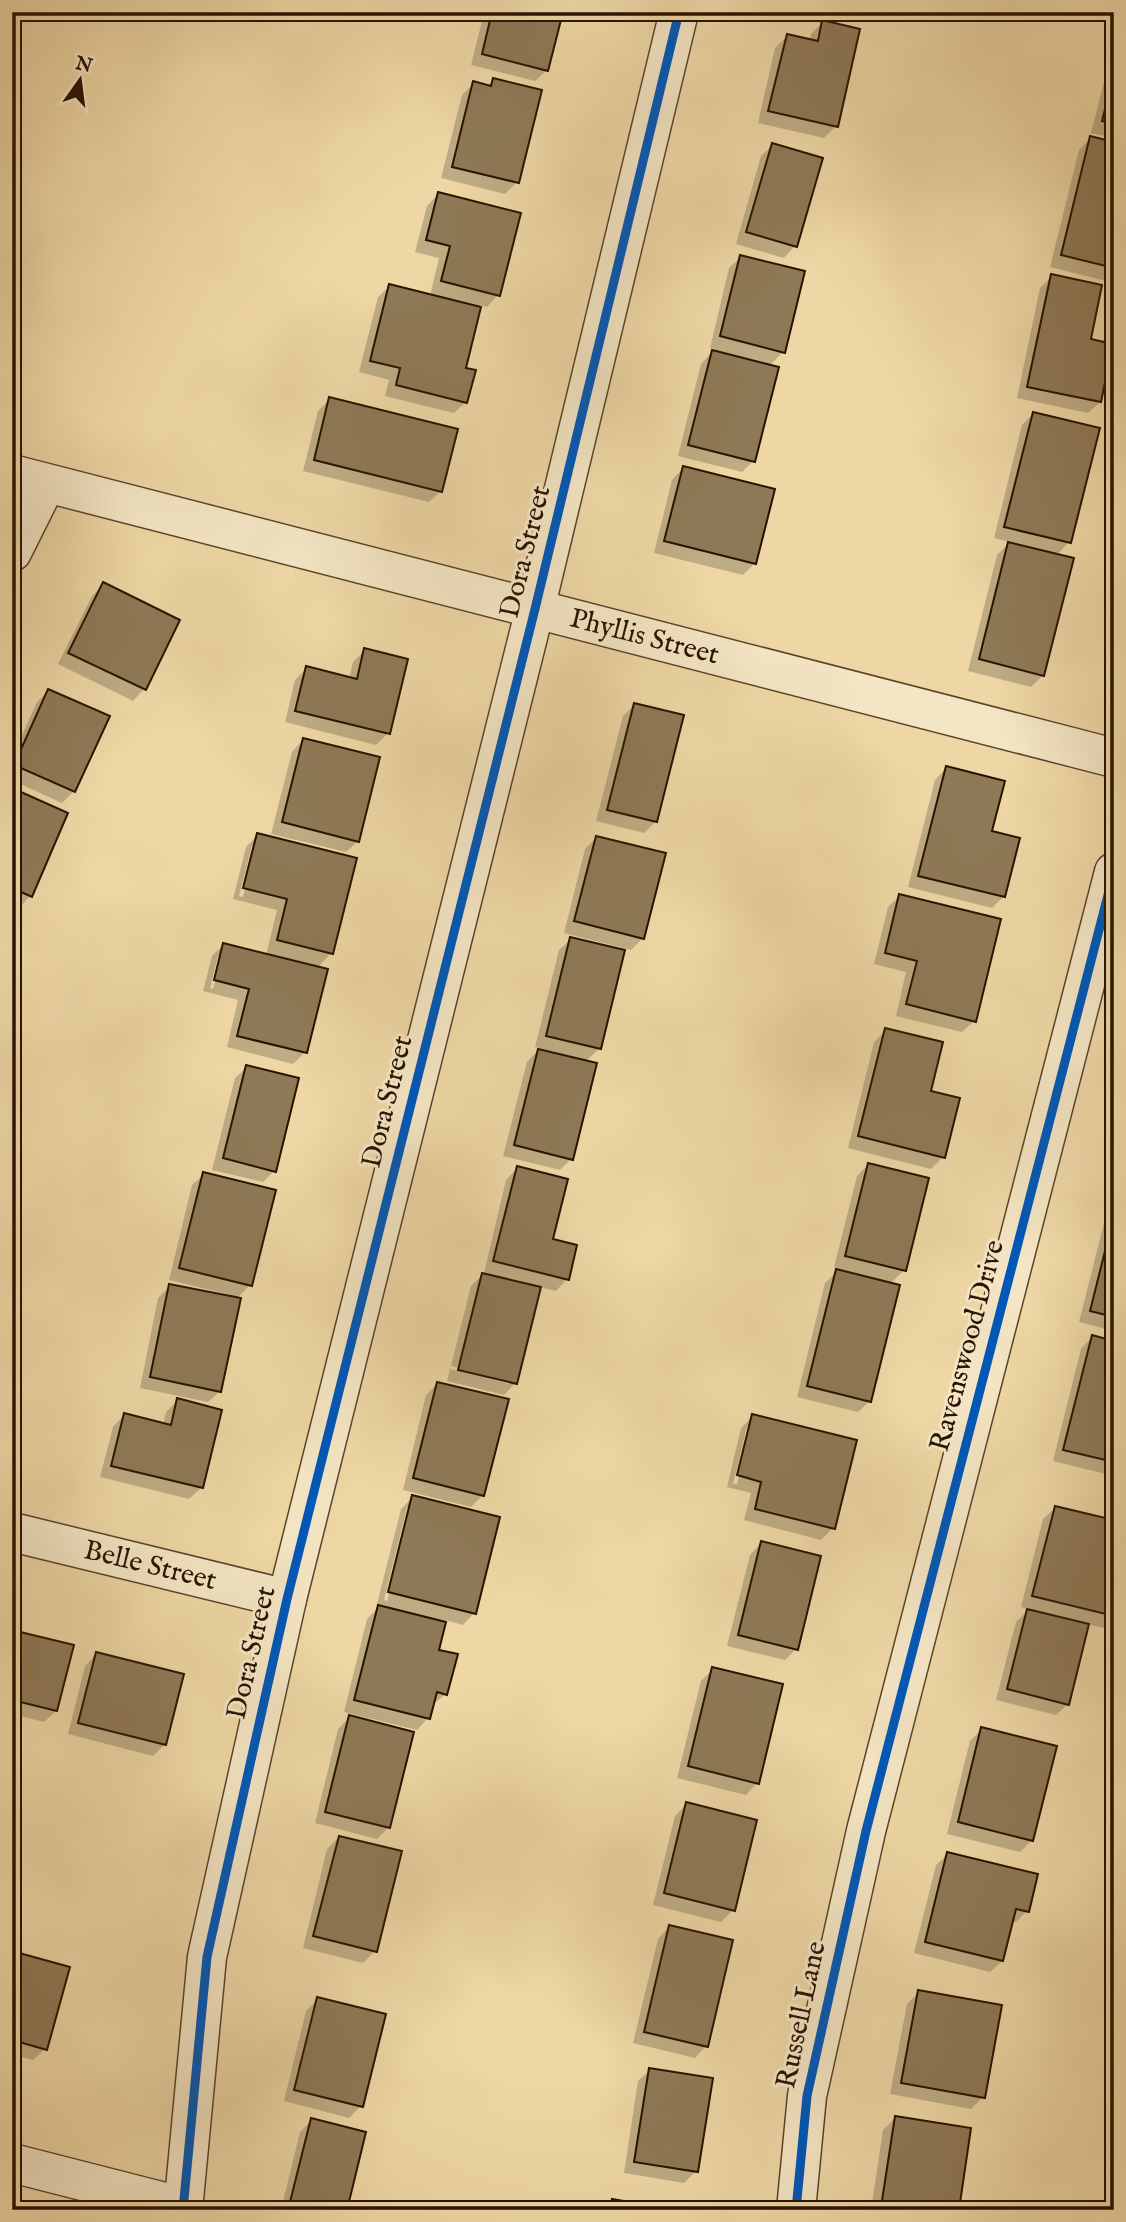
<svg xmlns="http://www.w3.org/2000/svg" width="1126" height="2222" font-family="'IM FELL English',serif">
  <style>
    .shadow { fill: #0003; fill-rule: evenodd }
    .building { fill: #8e7956; stroke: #271300; stroke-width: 2 }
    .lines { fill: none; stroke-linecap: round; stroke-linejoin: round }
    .street-casing { stroke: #594429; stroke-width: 41 }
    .street { stroke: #f4e5c4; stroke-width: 38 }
    .cycleway-casing { stroke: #f4e5c4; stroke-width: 13 }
    .cycleway { stroke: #0057b8; stroke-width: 9 }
    .labels { text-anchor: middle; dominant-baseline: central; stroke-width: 6; stroke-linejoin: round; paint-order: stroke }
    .street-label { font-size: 28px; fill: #271300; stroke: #f4e5c4 }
  </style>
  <rect width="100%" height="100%" fill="#eed7a5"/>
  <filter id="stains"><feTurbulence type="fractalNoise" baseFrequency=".00286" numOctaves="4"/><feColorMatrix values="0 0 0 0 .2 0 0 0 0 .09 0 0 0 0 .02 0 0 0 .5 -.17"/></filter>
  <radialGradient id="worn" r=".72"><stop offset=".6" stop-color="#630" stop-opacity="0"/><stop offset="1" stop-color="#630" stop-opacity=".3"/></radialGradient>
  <g class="shadow">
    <path d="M467,12H561L547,70L535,81L471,65L482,21L465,16Z"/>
    <path d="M823,22L836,126L824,138L758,123L775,48L787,36L810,41L811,34Z"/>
    <path d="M1114,42V138L1091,133Z"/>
    <path d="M494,80L517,182L505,194L441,178L462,95L474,83L487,86Z"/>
    <path d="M1091,138L1114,144V283L1050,267L1079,150Z"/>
    <path d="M773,145L795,246L784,258L736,244L761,156Z"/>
    <path d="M438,194L498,295L487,307L480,305L464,369L466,402L454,413L385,396L389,380L359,372L378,297L390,286L430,296L439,258L415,252L427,206Z"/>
    <path d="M741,257L783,352L769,366L753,461L742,472L678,456L701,364L715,349L710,348L729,268Z"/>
    <path d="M1052,276L1088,341L1100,402L1088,413L1017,398L1040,288Z"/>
    <path d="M330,399L441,491L429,502L303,471L318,411Z"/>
    <path d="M1033,414L1069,542L1056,556L1043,675L1031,687L968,671L997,555L1010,542L994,538L1022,425Z"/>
    <path d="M683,468L755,563L743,575L654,553L672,480Z"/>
    <path d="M103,585L178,621L144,689L133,701L58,664L92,596Z"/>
    <path d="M365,650L388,733L376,745L285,722L295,680L307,668L349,679L353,662Z"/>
    <path d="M48,691L74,791L62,803L12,780V757L37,702Z"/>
    <path d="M634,705L656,821L644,833L596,821L623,716Z"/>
    <path d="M303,740L358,841L346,852L271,834L292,752Z"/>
    <path d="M946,768L990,832L1003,897L992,908L908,887L935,780Z"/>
    <path d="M12,790L30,896L19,908L12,905Z"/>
    <path d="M258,835L331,953L317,968L305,1052L293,1064L227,1047L238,1000L203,991L212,956L224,944L266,955L277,910L233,899L246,847ZM252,846H256L243,897L239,896ZM218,956H222L213,989L210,988Z"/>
    <path d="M596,838L643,938L631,950L564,933L585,849Z"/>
    <path d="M900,896L974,1021L962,1032L896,1016L906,972L874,964L888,907Z"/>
    <path d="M571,939L623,952L599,1049L585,1062L571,1159L560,1170L503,1156L527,1062L540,1048L535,1047L559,950Z"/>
    <path d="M886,1030L929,1092L943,1157L931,1169L848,1148L874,1042Z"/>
    <path d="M247,1067L274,1171L263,1182L212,1170L235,1078Z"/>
    <path d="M868,1165L904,1270L890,1284L870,1401L858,1412L797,1397L825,1283L840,1269L834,1267L857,1176Z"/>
    <path d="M517,1168L567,1279L556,1291L540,1287L515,1383L504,1395L447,1381L450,1369L510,1384V1381L451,1366L471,1286L484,1273L506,1180Z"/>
    <path d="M204,1174L250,1285L236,1299L220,1391L208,1402L140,1388L158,1298L170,1286L230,1298L231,1295L169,1280L192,1185Z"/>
    <path d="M1114,1207V1331L1079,1322L1106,1215Z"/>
    <path d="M1092,1337L1114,1343V1476L1053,1461L1081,1349Z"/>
    <path d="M438,1383L483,1495L471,1507L403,1490L426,1395Z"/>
    <path d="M178,1400L220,1411L201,1488L189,1499L100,1477L113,1427L124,1415L163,1425L166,1412Z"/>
    <path d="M753,1416L833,1528L821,1540L744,1520L751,1493L727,1487L741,1428ZM747,1427H751L737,1484H733Z"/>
    <path d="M413,1497L474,1613L463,1625L445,1620L437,1651L446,1694L432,1705L428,1718L417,1730L344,1712L367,1619L381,1605L377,1604L401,1509ZM407,1508H411L387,1601L384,1600Z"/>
    <path d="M1055,1508L1114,1522V1623L1108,1629L1087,1624L1068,1704L1056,1715L996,1700L1016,1622L1029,1609L1021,1607L1043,1519Z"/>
    <path d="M761,1543L796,1649L785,1660L727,1646L750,1555Z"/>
    <path d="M12,1632L56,1711L44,1722L12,1714Z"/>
    <path d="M96,1654L165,1744L153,1756L68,1734L85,1666Z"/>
    <path d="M713,1669L757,1783L746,1795L677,1778L701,1681Z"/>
    <path d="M350,1717L389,1827L377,1839L315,1823L338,1729Z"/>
    <path d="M982,1729L1032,1840L1020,1852L947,1834L970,1741Z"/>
    <path d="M687,1804L733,1910L721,1922L653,1905L675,1816Z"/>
    <path d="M339,1837L375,1951L363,1963L303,1948L327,1849Z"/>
    <path d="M948,1854L1027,1911L1016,1922L1011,1921L1002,1961L990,1972L914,1953L936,1865Z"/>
    <path d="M669,1927L706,2046L695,2058L633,2043L658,1939Z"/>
    <path d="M12,1952L45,2049L33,2060L12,2054Z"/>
    <path d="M919,1992L983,2097L971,2109L890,2094L907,2004Z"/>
    <path d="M318,1999L361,2106L349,2118L284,2101L306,2011Z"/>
    <path d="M650,2070L696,2171L684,2183L624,2173L638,2081Z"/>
    <path d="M895,2118L957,2210H871L883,2130Z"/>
    <path d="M312,2120L345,2210H281L300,2132Z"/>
    <path d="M612,2201L666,2210H604Z"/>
  </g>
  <g class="building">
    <path d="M492,12H563L548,71L482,54Z"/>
    <path d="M822,20L860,29L838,127L768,111L787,34L818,41Z"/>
    <path d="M1114,73V124L1102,121Z"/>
    <path d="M493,78L542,90L519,183L452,167L473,81L491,86Z"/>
    <path d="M1090,136L1114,142V268L1061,255Z"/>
    <path d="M772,143L823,158L797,247L746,232Z"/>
    <path d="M438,192L521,213L500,296L441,281L450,246L426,240Z"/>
    <path d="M740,255L805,271L785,353L720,336Z"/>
    <path d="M1051,274L1102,285L1091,339L1113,344L1101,402L1027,387Z"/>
    <path d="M389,284L481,307L466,368L476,370L467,403L396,385L400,368L370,361Z"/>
    <path d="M712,350L779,367L755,462L688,445Z"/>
    <path d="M329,397L458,429L442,492L314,460Z"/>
    <path d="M1033,412L1100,428L1071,543L1004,527Z"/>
    <path d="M683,466L775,489L756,564L664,541Z"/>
    <path d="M1008,542L1074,558L1044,676L979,659Z"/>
    <path d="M103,582L180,620L146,690L68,653Z"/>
    <path d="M364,648L408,659L390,734L295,711L306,666L357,679Z"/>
    <path d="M48,689L110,716L75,792L14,765Z"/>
    <path d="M634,703L684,715L657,822L607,810Z"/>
    <path d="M303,738L380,757L359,842L282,822Z"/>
    <path d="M946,766L1005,781L992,831L1020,838L1005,897L918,876Z"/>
    <path d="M12,788L68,813L32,897L12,888Z"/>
    <path d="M257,833L357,858L333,954L277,940L287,899L243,888Z"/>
    <path d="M596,836L666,853L644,939L574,921Z"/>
    <path d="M899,894L1001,919L976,1022L906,1004L917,961L885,953Z"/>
    <path d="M570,937L625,950L601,1049L546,1036Z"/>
    <path d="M223,943L328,969L307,1053L237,1036L249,989L214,980Z"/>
    <path d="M885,1028L943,1042L931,1091L960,1098L945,1158L858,1136Z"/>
    <path d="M538,1049L597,1063L573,1160L514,1145Z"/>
    <path d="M246,1065L299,1078L276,1172L223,1158Z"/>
    <path d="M868,1163L929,1178L906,1271L845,1256Z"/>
    <path d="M517,1166L568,1179L553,1239L577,1245L569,1280L493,1261Z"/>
    <path d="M203,1172L276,1190L252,1286L179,1268Z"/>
    <path d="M1114,1215V1317L1090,1311Z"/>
    <path d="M836,1269L900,1285L871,1402L807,1386Z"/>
    <path d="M482,1273L541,1287L517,1384L458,1370Z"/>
    <path d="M169,1284L241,1298L221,1392L150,1377Z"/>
    <path d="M1092,1335L1114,1341V1462L1063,1450Z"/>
    <path d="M437,1382L509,1399L484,1496L413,1478Z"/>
    <path d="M177,1398L222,1410L203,1488L111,1466L124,1413L171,1425Z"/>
    <path d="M752,1414L857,1440L835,1529L755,1509L761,1482L737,1475Z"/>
    <path d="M412,1495L500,1517L476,1614L388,1592Z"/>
    <path d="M1055,1506L1114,1520V1616L1032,1596Z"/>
    <path d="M761,1541L821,1556L798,1650L738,1635Z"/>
    <path d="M378,1605L446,1622L439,1650L458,1654L447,1695L437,1692L430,1719L354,1700Z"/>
    <path d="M1027,1609L1089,1624L1069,1705L1007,1689Z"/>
    <path d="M12,1630L74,1645L57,1711L12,1700Z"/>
    <path d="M96,1652L184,1674L166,1745L78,1723Z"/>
    <path d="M712,1667L783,1684L759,1784L688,1766Z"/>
    <path d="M349,1715L414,1732L390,1828L325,1812Z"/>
    <path d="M981,1727L1057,1746L1033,1841L958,1822Z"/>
    <path d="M686,1802L757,1820L735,1911L664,1893Z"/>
    <path d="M339,1836L402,1851L377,1952L313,1936Z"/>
    <path d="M947,1852L1038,1874L1029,1912L1016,1909L1003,1961L925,1942Z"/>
    <path d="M669,1925L733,1940L708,2047L644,2032Z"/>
    <path d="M12,1951L70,1967L47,2050L12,2040Z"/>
    <path d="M918,1990L1002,2005L985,2098L901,2083Z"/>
    <path d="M317,1997L386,2014L363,2107L294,2090Z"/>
    <path d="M649,2068L713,2078L698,2172L634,2162Z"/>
    <path d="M895,2116L971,2128L959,2210L881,2207Z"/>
    <path d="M311,2118L366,2132L347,2210H288Z"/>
    <path d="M612,2199L677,2210H610Z"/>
  </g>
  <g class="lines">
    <g class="street-casing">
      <g id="street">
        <path id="s1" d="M12,474L1114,758"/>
        <path d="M12,552L46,484"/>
        <path id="s2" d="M12,1532L287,1599"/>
        <path d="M12,2163L184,2207"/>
        <path d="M183,2210L207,1957L287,1599L535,609L679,12"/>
        <path d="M796,2210L807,2096L866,1831L1114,872"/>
      </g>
    </g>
    <use href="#street" class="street"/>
    <g class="cycleway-casing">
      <g id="cycleway">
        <path d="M183,2210L207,1957L287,1599L535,609L679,12"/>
        <path d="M796,2210L807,2096L866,1831L1114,872"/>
      </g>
    </g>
    <use href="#cycleway" class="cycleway"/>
  </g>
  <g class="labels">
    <g class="street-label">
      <text transform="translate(526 552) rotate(-76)">Dora Street</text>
      <text stroke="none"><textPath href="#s1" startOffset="653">Phyllis Street</textPath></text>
      <text transform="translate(388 1102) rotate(-76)">Dora Street</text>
      <text transform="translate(968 1346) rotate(-75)">Ravenswood Drive</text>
      <text stroke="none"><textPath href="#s2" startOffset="142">Belle Street</textPath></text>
      <text transform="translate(252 1653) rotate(-77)">Dora Street</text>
      <text transform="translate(802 2015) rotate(-78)">Russell Lane</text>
    </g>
  </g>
  <rect width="1126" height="2222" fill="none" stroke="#eed7a5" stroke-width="42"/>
  <rect x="14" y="14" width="1098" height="2194" fill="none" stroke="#271300" stroke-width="3.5"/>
  <rect x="21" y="21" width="1084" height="2180" fill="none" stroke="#271300" stroke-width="2"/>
  <g transform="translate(80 80) rotate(14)" stroke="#f4e5c4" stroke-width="5" paint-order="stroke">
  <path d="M0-5L12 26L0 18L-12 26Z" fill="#271300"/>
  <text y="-10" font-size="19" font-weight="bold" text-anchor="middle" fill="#271300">N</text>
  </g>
  <rect width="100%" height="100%" filter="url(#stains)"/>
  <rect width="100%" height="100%" fill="url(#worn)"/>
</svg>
